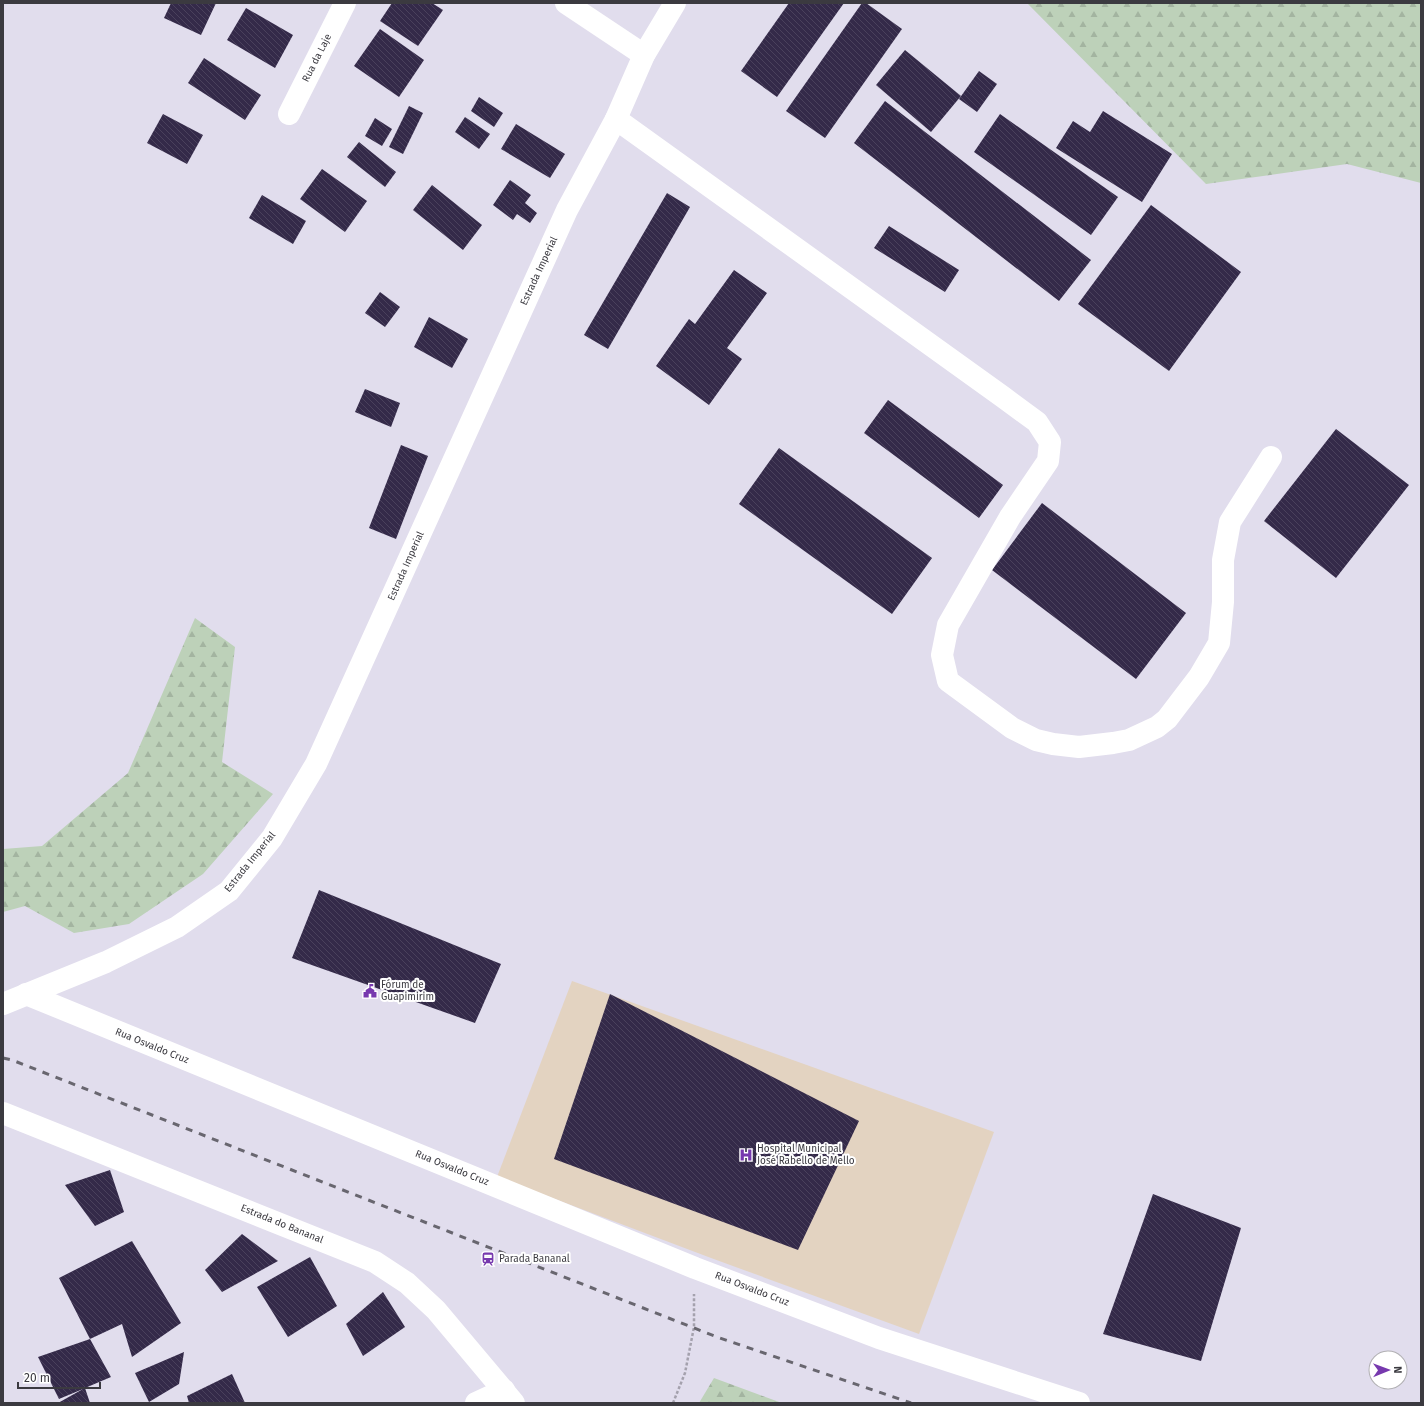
<svg xmlns="http://www.w3.org/2000/svg" width="1424" height="1406" font-family="'Fira Sans',sans-serif">
  <style>
    .medical { fill: #e3d3c1 }
    .forest { fill: url(#forest-firs) }
    .building { fill: url(#building-back-hatch) }
    .lines { fill: none; stroke-linecap: round; stroke-linejoin: round }
    .path { stroke: #a4a1ad; stroke-width: 2.5; stroke-dasharray: 3 2; stroke-linecap: butt }
    .minor { stroke: #fff; stroke-width: 22 }
    .tertiary { stroke: #fff; stroke-width: 22 }
    .secondary { stroke: #fff; stroke-width: 22 }
    .rail { stroke: #68666f; stroke-width: 3; stroke-dasharray: 7 7; stroke-linecap: butt }
    .labels { text-anchor: middle; dominant-baseline: central; stroke-width: 4; stroke-linejoin: round; paint-order: stroke }
    .street-label { font-size: 10px; fill: #3b3a40; stroke: #fff }
    .poi-label { font-size: 10px; fill: #3b3a40; stroke: #fff; text-anchor: start }
  </style>
  <defs>
    <pattern id="forest-firs" width="22" height="20" patternUnits="userSpaceOnUse"><rect width="22" height="20" fill="#bdd1b9"/><path d="M5 1l3.5 6h-7zM16 11l3.5 6h-7z" fill="#a3b4a0"/></pattern>
    <pattern id="building-back-hatch" width="6" height="6" patternUnits="userSpaceOnUse"><rect width="6" height="6" fill="#342a49"/><path d="M-1 5l2 2M0 0l6 6M5-1l2 2" fill="none" stroke="#4a415c"/></pattern>
  </defs>
  <rect width="100%" height="100%" fill="#e1dded"/>
  <path class="medical" d="M572,981L994,1132L919,1334L711,1258L497,1177Z"/>
  <g class="forest">
    <path d="M1027,3H1421V183L1347,164L1206,184Z"/>
    <path d="M195,618L235,647L222,762L273,794L203,874L129,924L74,933L25,906L3,912V849L42,846L128,773Z"/>
    <path d="M714,1378L782,1403H699Z"/>
  </g>
  <g class="building">
    <path d="M171,3H216L201,35L164,18Z"/>
    <path d="M392,3H432L443,10L418,46L380,21Z"/>
    <path d="M789,3H844L777,97L741,71Z"/>
    <path d="M862,3H866L902,29L825,138L786,111Z"/>
    <path d="M246,8L293,35L275,68L227,40Z"/>
    <path d="M380,29L424,60L399,97L354,66Z"/>
    <path d="M905,50L961,96L931,132L876,85Z"/>
    <path d="M204,58L261,95L245,120L188,83Z"/>
    <path d="M979,71L997,84L977,112L959,99Z"/>
    <path d="M479,97L503,113L494,127L471,111Z"/>
    <path d="M885,101L1091,260L1059,301L854,143Z"/>
    <path d="M409,106L423,113L403,154L389,147Z"/>
    <path d="M1103,111L1172,154L1142,202L1056,148L1073,121L1090,132Z"/>
    <path d="M163,114L203,135L187,164L147,143Z"/>
    <path d="M1000,114L1118,197L1091,235L974,152Z"/>
    <path d="M465,117L490,134L479,149L455,132Z"/>
    <path d="M375,118L392,129L382,146L365,136Z"/>
    <path d="M516,124L565,154L550,178L501,149Z"/>
    <path d="M359,142L396,172L385,187L347,157Z"/>
    <path d="M322,169L367,201L345,232L300,199Z"/>
    <path d="M510,180L531,195L525,203L537,213L530,223L517,214L513,220L493,205Z"/>
    <path d="M432,185L482,225L463,250L413,210Z"/>
    <path d="M667,193L690,207L608,349L584,335Z"/>
    <path d="M262,195L306,221L293,244L249,218Z"/>
    <path d="M1151,205L1241,272L1169,371L1078,304Z"/>
    <path d="M889,226L959,270L945,292L874,248Z"/>
    <path d="M734,270L767,293L727,348L742,359L709,405L656,366L689,319L695,324Z"/>
    <path d="M380,292L400,307L385,327L365,313Z"/>
    <path d="M429,317L468,339L452,368L414,347Z"/>
    <path d="M365,389L400,403L391,427L355,412Z"/>
    <path d="M888,400L1003,485L979,518L864,433Z"/>
    <path d="M1336,429L1409,485L1336,578L1264,521Z"/>
    <path d="M401,445L428,456L396,539L369,528Z"/>
    <path d="M779,448L932,558L892,614L739,504Z"/>
    <path d="M1042,503L1186,613L1136,679L992,570Z"/>
    <path d="M319,890L501,964L475,1023L292,958Z"/>
    <path d="M610,994L859,1121L798,1250L554,1159Z"/>
    <path d="M110,1170L124,1212L95,1226L65,1185Z"/>
    <path d="M1153,1194L1241,1228L1201,1361L1103,1334Z"/>
    <path d="M242,1234L278,1261L222,1292L205,1270Z"/>
    <path d="M132,1241L181,1323L132,1357L122,1324L90,1339L59,1278Z"/>
    <path d="M310,1257L337,1306L288,1337L257,1287Z"/>
    <path d="M383,1292L405,1327L363,1356L346,1324Z"/>
    <path d="M90,1339L111,1377L85,1388L90,1403H58L83,1389L59,1399L38,1357Z"/>
    <path d="M184,1352L179,1384L149,1402L135,1373Z"/>
    <path d="M232,1374L245,1403H189L187,1396Z"/>
  </g>
  <g class="lines">
    <path class="path" d="M673,1403L685,1373L694,1327V1294"/>
    <g class="minor">
      <path d="M566,3L644,55"/>
      <path d="M289,114L345,3"/>
      <path d="M616,119L1003,397L1037,422L1050,442L1048,461L1010,517L948,625L942,655L948,681L1012,728L1036,740L1053,744L1079,747L1113,743L1129,740L1157,727L1167,719L1199,677L1219,643L1223,602V560L1230,522L1271,457"/>
      <path d="M26,994L695,1268L879,1338L1079,1403"/>
      <path d="M476,1403L504,1390"/>
    </g>
    <path class="tertiary" d="M3,1004L106,962L177,927L229,891L272,838L316,764L567,210L616,119L644,55L675,3"/>
    <path class="secondary" d="M3,1113L375,1262L407,1283L436,1310L514,1403"/>
    <path class="rail" d="M3,1058L12,1060L717,1337L911,1403"/>
  </g>
  <defs>
    <g id="civic-bare" transform="scale(1.08)"><path d="M-.6-6.5H3V-4.5H.6V-3L4-1V1h2V6H-6V1h2V-1L-.6-3ZM-1.2 2.5V6h2.4V2.5Z" fill="#7739ae" stroke="#fff" stroke-width="2.5" paint-order="stroke"/></g>
    <g id="hospital-bare" transform="scale(1.08)"><path d="M-5-5h3v3.5h4V-5h3V5h-3V1.5h-4V5h-3Z" fill="#7739ae" stroke="#fff" stroke-width="2.5" paint-order="stroke"/></g>
    <g id="station-bare" transform="scale(1.08)"><path d="M-3-6H3Q5-6 5-4V2Q5 4 3 4L4.5 6H3L1.5 4h-3L-3 6H-4.5L-3 4Q-5 4-5 2V-4Q-5-6-3-6ZM-3.5-4v3h7v-3ZM-3.5 1v1.5H-2V1ZM2 1v1.5H3.5V1Z" fill="#7739ae" stroke="#fff" stroke-width="2.5" paint-order="stroke"/></g>
  </defs>
  <g fill-rule="evenodd">
    <use href="#civic-bare" x="370" y="991"/>
    <use href="#hospital-bare" x="746" y="1155"/>
    <use href="#station-bare" x="488" y="1259"/>
  </g>
  <g class="labels">
    <g class="street-label">
      <text transform="translate(317 58) rotate(-63)">Rua da Laje</text>
      <text transform="translate(539 271) rotate(-65)">Estrada Imperial</text>
      <text transform="translate(406 566) rotate(-66)">Estrada Imperial</text>
      <text transform="translate(250 862) rotate(-51)">Estrada Imperial</text>
      <text transform="translate(152 1046) rotate(22)">Rua Osvaldo Cruz</text>
      <text transform="translate(452 1168) rotate(22)">Rua Osvaldo Cruz</text>
      <text transform="translate(282 1224) rotate(22)">Estrada do Bananal</text>
      <text transform="translate(752 1289) rotate(21)">Rua Osvaldo Cruz</text>
    </g>
    <g class="poi-label">
      <text x="381" y="985">Fórum de<tspan x="381" dy="12">Guapimirim</tspan></text>
      <text x="757" y="1149">Hospital Municipal<tspan x="757" dy="12">José Rabello de Mello</tspan></text>
      <text x="499" y="1259">Parada Bananal</text>
    </g>
  </g>
  <rect width="1424" height="1406" fill="none" stroke="#3b3a40" stroke-width="8"/>
  <g transform="translate(1388 1370) rotate(89)"><circle r="19" fill="#ffffff" stroke="#b1b0b3"/>
  <path d="M0-3L7 15L0 10L-7 15Z" fill="#7739ae"/>
  <text y="-6" font-size="11" font-weight="bold" text-anchor="middle" fill="#3b3a40">N</text>
  </g>
  <path d="M18 1382v6h82v-6" fill="none" stroke="#3b3a40" stroke-width="2"/>
  <text x="24" y="1382" font-size="12" fill="#3b3a40" stroke="#ffffff" stroke-width="3" paint-order="stroke">20 m</text>
</svg>
